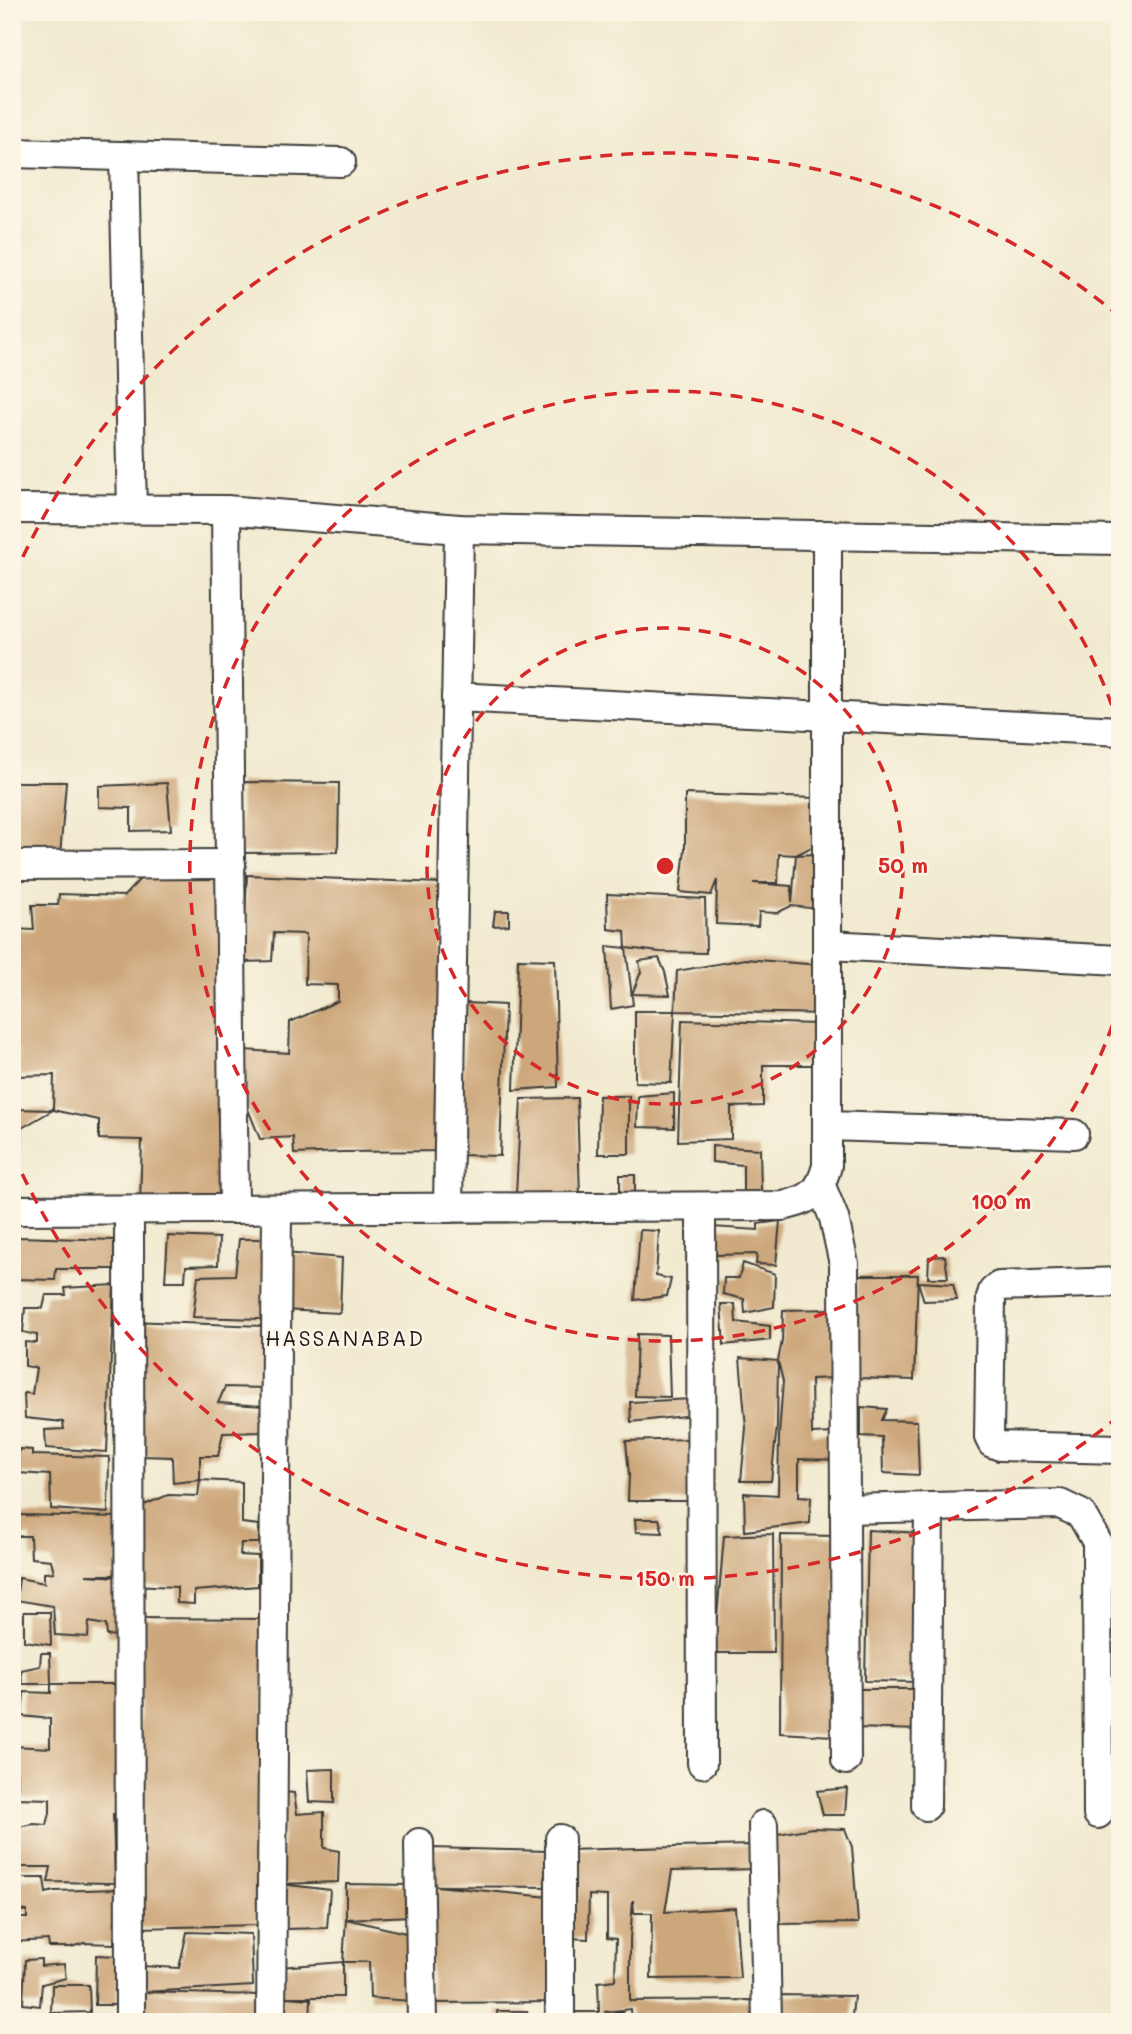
<svg xmlns="http://www.w3.org/2000/svg" width="1132" height="2034" font-family="Mali,sans-serif">
  <style>
    .building { fill: #cda77c }
    .lines { fill: none; stroke-linecap: round; stroke-linejoin: round }
    .street-casing { stroke: #3c3b37; stroke-width: 32 }
    .street { stroke: #fff; stroke-width: 28 }
    .ring { fill: none; stroke: #d62828; stroke-width: 3.5; stroke-dasharray: 12 9 }
    .labels { text-anchor: middle; dominant-baseline: central; stroke-width: 5; stroke-linejoin: round; paint-order: stroke }
    .neighbourhood-label { font-size: 21px; letter-spacing: 2px; fill: #1c1c1c; stroke: #fcf5e5 }
    .centre { fill: #d62828; stroke: #fcf5e5; stroke-width: 3.5 }
    .ring-label { font-size: 21px; text-anchor: middle; font-weight: bold; fill: #d62828; stroke: #fcf5e5; stroke-width: 5; stroke-linejoin: round; paint-order: stroke }
  </style>
  <rect width="100%" height="100%" fill="#fcf5e5"/>
  <filter id="ink" filterUnits="userSpaceOnUse"><feTurbulence type="fractalNoise" baseFrequency=".0143" numOctaves="2"/><feDisplacementMap in="SourceGraphic" scale="14" xChannelSelector="R" yChannelSelector="G"/><feConvolveMatrix kernelMatrix="1 2 1 2 8 2 1 2 1" color-interpolation-filters="sRGB"/></filter>
  <filter id="wash" filterUnits="userSpaceOnUse"><feTurbulence type="fractalNoise" baseFrequency=".00686" numOctaves="4" result="noise"/><feDisplacementMap in="SourceGraphic" scale="28" xChannelSelector="R" yChannelSelector="G"/><feGaussianBlur stdDeviation="1.57" result="paint"/><feColorMatrix in="noise" values="0 0 0 0 0 0 0 0 0 0 0 0 0 0 0 0 0 1.4 0 .05"/><feComposite in="paint" operator="in"/></filter>
  <g filter="url(#wash)">
    <rect width="100%" height="100%" fill="#f1ead0"/>
    <g id="blocks">
      <g class="building">
        <path d="M12,782H66L60,856L12,865Z"/>
        <path d="M240,782L339,783L338,852L241,853Z"/>
        <path d="M167,783L171,830L131,831V808L99,807V786Z"/>
        <path d="M685,794L816,798V845L796,855L779,854L778,883H753L791,886L792,903L796,855L816,854L819,909L791,906L777,913L759,912L758,926L716,924L717,880L711,895L680,892L685,849Z"/>
        <path d="M247,875L440,883L444,1151L343,1152L294,1154L293,1137L260,1139L242,1094L243,1050L289,1053L290,1022L338,1001V985L305,984L306,934L274,933L272,961L243,962Z"/>
        <path d="M219,877L224,1209L140,1202L142,1140L99,1139V1120L53,1110L54,1075L14,1076L16,1069L19,1060L20,1048L16,1069H12L13,929L34,930L32,905H58L59,894L124,896L140,879Z"/>
        <path d="M607,894L705,899L706,953L660,952L626,948L633,1005L611,1009L607,946L626,948L625,931L608,929Z"/>
        <path d="M495,911H509V925L493,926Z"/>
        <path d="M659,958L665,972L670,995L632,994L641,972L639,961Z"/>
        <path d="M518,959L555,960L558,1087L514,1090Z"/>
        <path d="M745,959L820,965L828,1014L675,1011L677,971Z"/>
        <path d="M466,1003L505,1005L500,1156L460,1155Z"/>
        <path d="M635,1011H675L671,1083L635,1082Z"/>
        <path d="M682,1020L817,1024L820,1065H763V1106L731,1107V1139L678,1141Z"/>
        <path d="M674,1093V1128L637,1127L638,1096Z"/>
        <path d="M599,1096H629V1154H598Z"/>
        <path d="M577,1098L580,1197L516,1194L521,1099Z"/>
        <path d="M12,1109L53,1110L20,1129L18,1201H12Z"/>
        <path d="M712,1146L760,1149L761,1191L743,1192V1165L712,1162Z"/>
        <rect x="620" y="1175" width="15" height="23"/>
        <path d="M780,1221L776,1265L756,1264L757,1254L713,1255V1227L758,1230V1224Z"/>
        <path d="M640,1230L659,1231L656,1276L671,1279L667,1296L635,1300Z"/>
        <path d="M168,1236L219,1238L218,1265L186,1266L185,1281H165Z"/>
        <path d="M17,1237L114,1240V1269H56L55,1280L14,1279Z"/>
        <path d="M239,1239H267L262,1319L193,1317L198,1276L235,1275Z"/>
        <path d="M284,1253L342,1258L340,1313L282,1310Z"/>
        <path d="M945,1256L948,1278H928L929,1257Z"/>
        <path d="M743,1263L775,1274L774,1307L745,1313L744,1299L723,1294L724,1278H739Z"/>
        <path d="M857,1275H918L914,1380L859,1378Z"/>
        <path d="M918,1282L953,1284L957,1300L924,1301Z"/>
        <path d="M114,1285L107,1452L46,1448L45,1430L64,1429L63,1422L25,1418L24,1393L32,1394L36,1368L25,1366V1342L37,1343V1335L23,1332L25,1308H43L46,1295H66L65,1288Z"/>
        <path d="M721,1304H735L736,1322L770,1326V1340L724,1345Z"/>
        <path d="M835,1309V1378L811,1379L812,1434L835,1433L845,1460L799,1459V1496L811,1497L810,1523L745,1531L744,1493L778,1495L779,1435L783,1381L778,1361L777,1426L771,1481H741L746,1428L740,1358L778,1361L782,1341L783,1310Z"/>
        <path d="M129,1321L263,1326L264,1388L225,1387L218,1403L264,1406L261,1432L223,1433L218,1456H200V1480L173,1483L172,1457L141,1456Z"/>
        <path d="M637,1334L668,1335L670,1397L635,1396Z"/>
        <path d="M693,1399V1415L631,1422L630,1402Z"/>
        <path d="M861,1407L887,1409L882,1420L917,1421L919,1475L883,1473L882,1437L861,1436Z"/>
        <path d="M689,1439L690,1501H628L629,1475L626,1441Z"/>
        <path d="M19,1449L32,1450V1455L109,1457L108,1513L51,1509L50,1475L18,1473Z"/>
        <path d="M200,1480L242,1482V1523L259,1525V1543H241L240,1555L258,1556V1586L194,1591V1604L177,1603V1587L130,1585L139,1507L168,1495L198,1496Z"/>
        <path d="M19,1515L119,1517L117,1575H86L120,1577L119,1635L107,1636L106,1625L89,1622L88,1637L55,1635L53,1606L16,1600L19,1578L44,1583V1573L54,1572L51,1560L31,1558L30,1536H17Z"/>
        <path d="M635,1519H659L663,1533L636,1532Z"/>
        <path d="M868,1530L920,1533L919,1682L865,1681Z"/>
        <path d="M773,1534L774,1653H714L724,1536Z"/>
        <path d="M781,1535L836,1536L833,1736L780,1733Z"/>
        <path d="M24,1612H50L51,1645L24,1641Z"/>
        <path d="M141,1618L266,1619L257,1925L138,1928Z"/>
        <path d="M41,1653H50L51,1684H22L21,1670L40,1666Z"/>
        <path d="M51,1684H121L117,1814H113L115,1883L48,1882L51,1867H15L18,1827L34,1824L47,1825L50,1813V1799L17,1798L18,1774H12V1746L50,1748V1719L22,1716L24,1692L51,1693Z"/>
        <path d="M854,1689H917L921,1730L855,1728Z"/>
        <path d="M334,1769V1803L309,1802L307,1770Z"/>
        <path d="M847,1788L845,1815H823L817,1791Z"/>
        <path d="M284,1792L294,1793L297,1814L324,1812V1848L339,1851L338,1882L281,1884Z"/>
        <path d="M812,1828L845,1829L852,1847L858,1923L775,1924L772,1835Z"/>
        <path d="M750,1845L756,1869L672,1871L665,1912L735,1908L740,1978L651,1979L652,1913H634L633,1900L630,1939V2001L756,2000V2022H631L630,2009L604,2012H622L623,2022H566L568,2012H599L598,1982L615,1980L616,1939L607,1938V1896L589,1895L588,1939L568,1938L567,1850Z"/>
        <path d="M430,1848L548,1851L551,1887L436,1886L549,1897L552,2002L431,2003Z"/>
        <path d="M16,1878H44L46,1893L54,1891L116,1889L114,1944L84,1943L71,1947H49L48,1940L12,1942V1918H27V1911L17,1910Z"/>
        <path d="M281,1884L330,1890L327,1928L283,1929Z"/>
        <path d="M346,1884L410,1885L411,1916L346,1919Z"/>
        <path d="M346,1919L410,1934L411,2001L370,1998L369,1962H343Z"/>
        <path d="M187,1932L251,1934L253,1986L142,1992L259,1995L258,2022H139L140,1966L179,1968Z"/>
        <path d="M96,1955L118,1956L117,2005H95Z"/>
        <path d="M41,1959V1966L64,1964L66,1978L42,1984L40,2006L23,2004L25,1960Z"/>
        <path d="M343,1962V1997H286L311,1999L310,2022H274L280,1967Z"/>
        <path d="M52,1985H89L90,2012L51,2013Z"/>
        <path d="M774,1995L854,1996L852,2016L767,2019Z"/>
        <path d="M497,2011H527L530,2022H498Z"/>
      </g>
    </g>
  </g>
  <g filter="url(#ink)">
    <use href="#blocks" fill-opacity="0" stroke="#3c3b37" stroke-width="2"/>
    <g class="lines">
      <g class="street-casing">
        <g id="street">
          <path d="M12,153L341,162"/>
          <path d="M124,156L132,509"/>
          <path d="M12,509L226,510L459,529L1120,540"/>
          <path d="M226,510L234,1209"/>
          <path d="M456,697L1120,731"/>
          <path d="M12,865L231,864"/>
          <path d="M828,945L1120,960"/>
          <path d="M828,1126L1074,1134"/>
          <path d="M821,1186L834,1218L844,1264L846,1760"/>
          <path d="M701,1207L702,1763"/>
          <path d="M448,1208L459,529"/>
          <path d="M12,1210L783,1206C811,1199 819,1194 827,1166V535"/>
          <path d="M129,1210L130,2022"/>
          <path d="M1120,1282L999,1286L993,1291L991,1298L989,1437L992,1443L1000,1446L1120,1449"/>
          <path d="M845,1509L1060,1504L1081,1514L1097,1542L1098,1814"/>
          <path d="M926,1806L929,1508"/>
          <path d="M763,1825L767,2022"/>
          <path d="M560,1839V2022"/>
          <path d="M419,1843L422,2022"/>
          <path d="M271,2022L277,1209"/>
        </g>
      </g>
      <use href="#street" class="street"/>
    </g>
  </g>
  <g class="ring">
    <circle cx="665" cy="866" r="238"/>
    <path d="M1119 1005A475 475 0 1 1 1119 727"/>
    <path d="M1119 1416A713 713 0 0 1 14 1156M14 576A713 713 0 0 1 1119 316"/>
  </g>
  <g class="labels">
    <g class="neighbourhood-label">
      <text x="345" y="1337">HASSANABAD</text>
    </g>
  </g>
  <circle cx="665" cy="866" r="10" class="centre"/>
  <g class="ring-label">
    <text x="903" y="873">50 m</text>
    <text x="1001" y="1209">100 m</text>
    <text x="665" y="1586">150 m</text>
  </g>
  <rect width="1132" height="2034" fill="none" stroke="#fcf5e5" stroke-width="42"/>
</svg>
